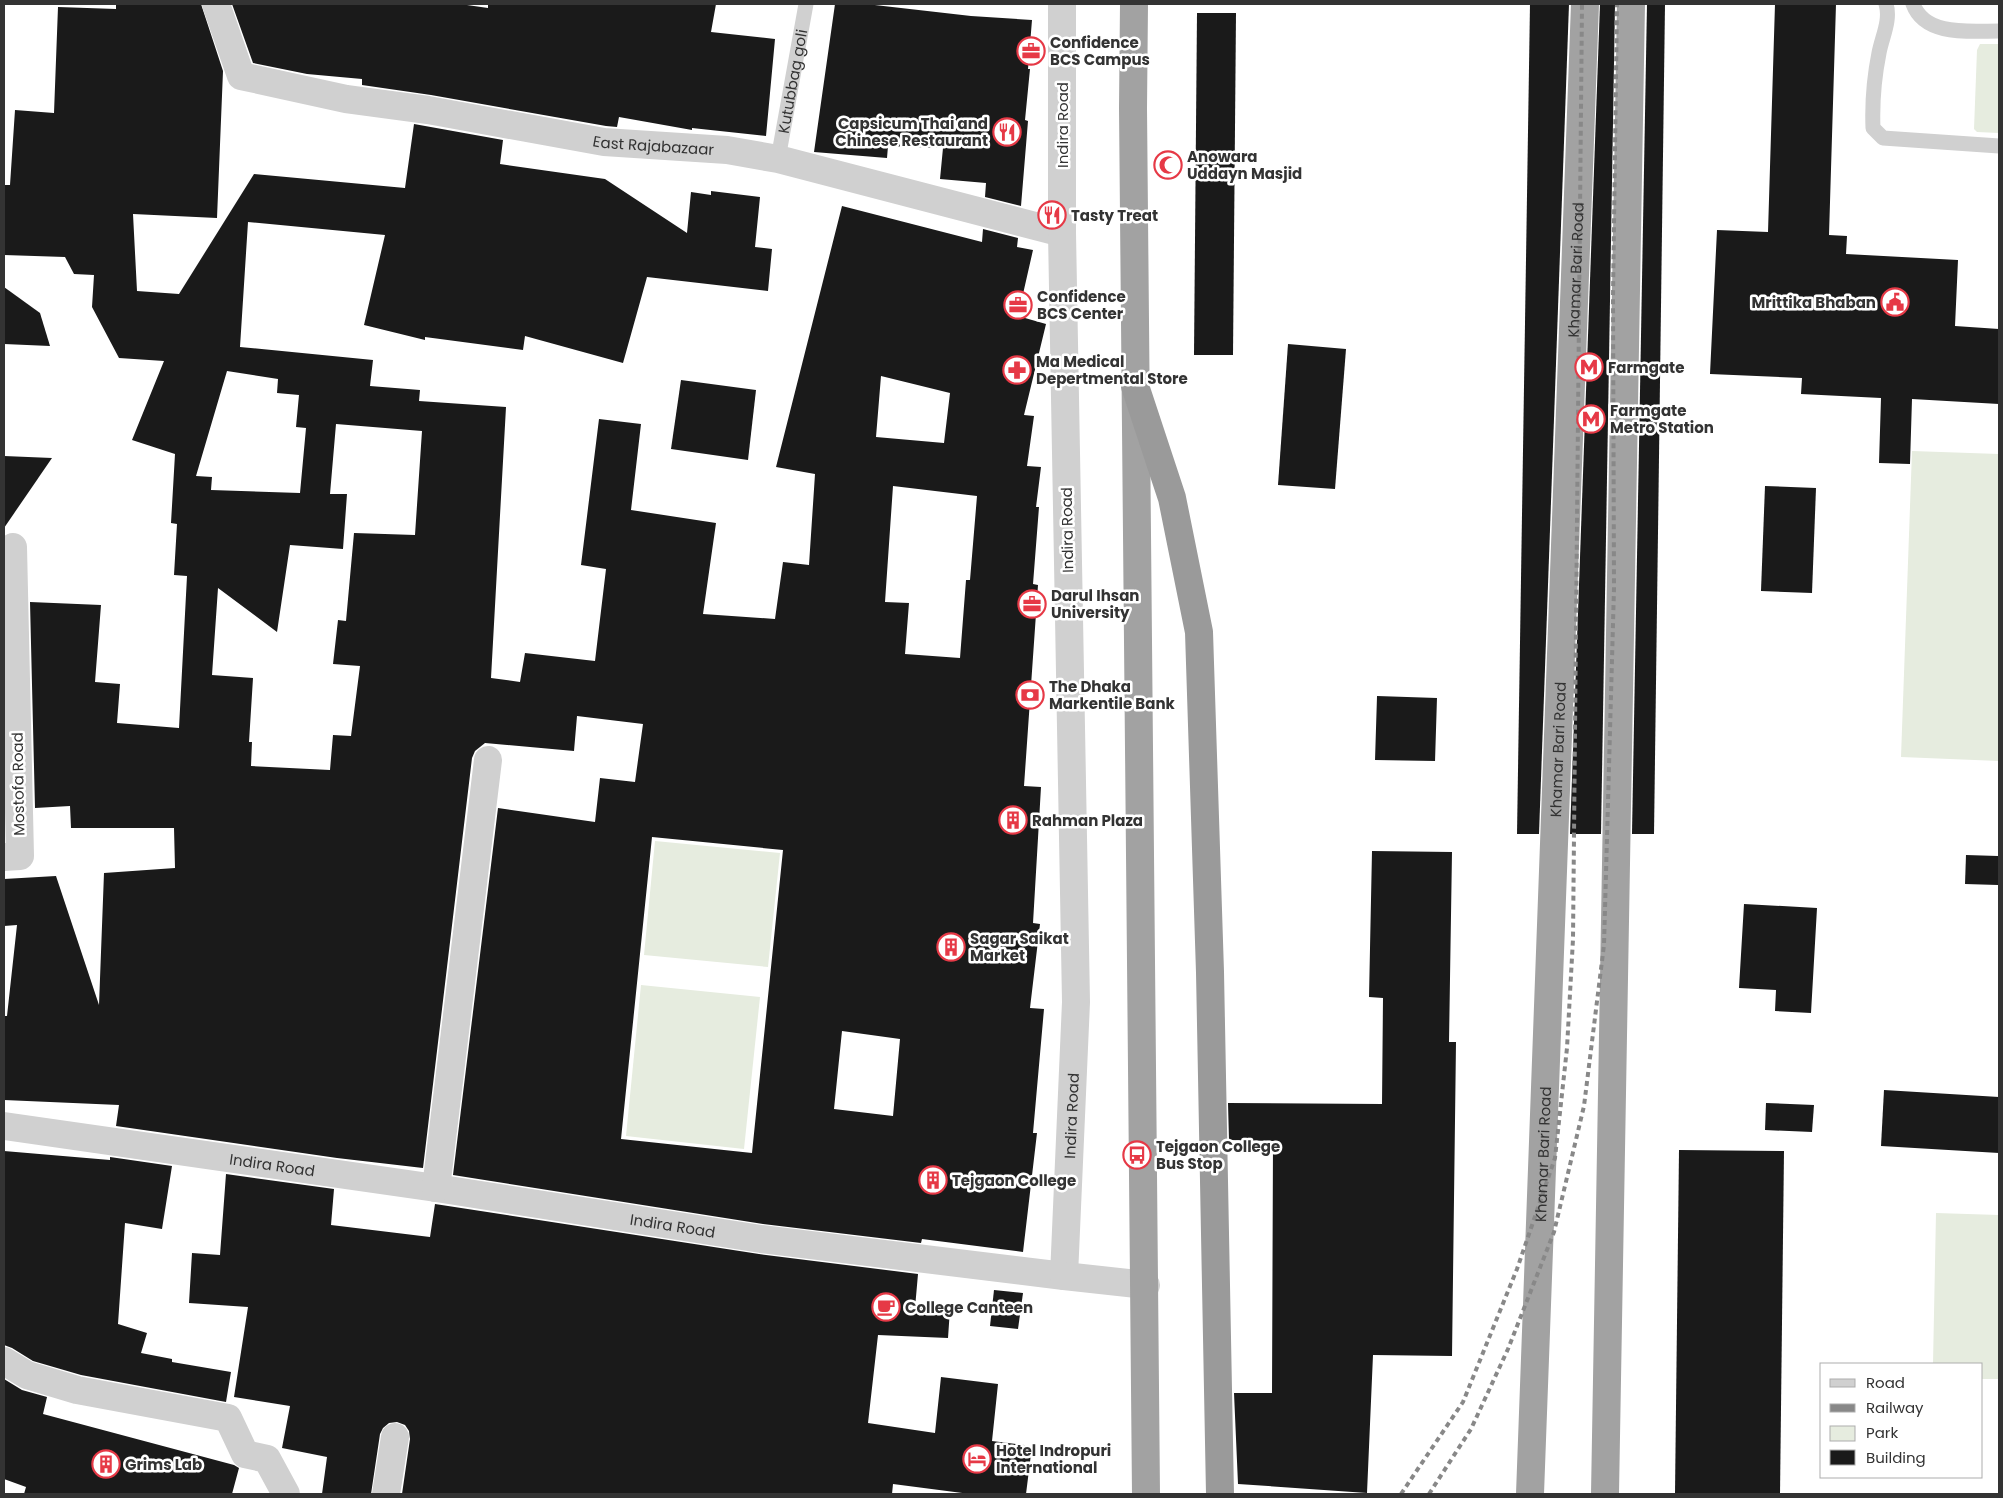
<svg xmlns="http://www.w3.org/2000/svg" width="2003" height="1498" font-family="Poppins,sans-serif">
  <style>
    .green { fill: #e6ecdf }
    .building { fill: #1a1a1a; fill-rule: evenodd }
    .lines { fill: none; stroke-linecap: round; stroke-linejoin: round }
    .service { stroke: #d0d0d0; stroke-width: 15 }
    .minor { stroke: #d0d0d0; stroke-width: 28 }
    .trunk { stroke: #a2a2a2; stroke-width: 28 }
    .motorway { stroke: #9a9a9a; stroke-width: 28 }
    .rail { stroke: #888; stroke-width: 4; stroke-dasharray: 5 4; stroke-linecap: butt }
    .labels { text-anchor: middle; dominant-baseline: central; stroke-width: 5; stroke-linejoin: round; paint-order: stroke }
    .poi-label { font-size: 15px; font-weight: bold; fill: #333; stroke: #fff; text-anchor: start }
    .street-label { font-size: 15px; fill: #333; stroke: #fff }
  </style>
  <rect width="100%" height="100%" fill="#fff"/>
  <g class="green">
    <path d="M1980,44H1999V133L1977,132L1974,129L1977,50Z"/>
    <path d="M1912,451L1999,454V761L1901,757Z"/>
    <path d="M655,841L780,853L768,967L644,955Z"/>
    <path d="M641,985L760,997L744,1149L626,1136Z"/>
    <path d="M1936,1213L1999,1215V1379H1982V1364H1933Z"/>
  </g>
  <g class="building">
    <path d="M116,4H201L223,71L217,218L133,214L137,291L179,294L254,174L405,188L414,124L503,140L500,164L605,179L687,233L691,192L711,195V191L760,197L755,247L772,249L768,291L647,277L623,363L525,336L523,350L425,337V340L364,325L385,235L248,222L240,347L373,360L370,386L420,390L419,401L506,407L491,678L520,682L525,653L595,661L606,569L581,565L599,419L641,424L631,510L716,523L703,614L775,619L783,562L809,565L815,474L776,467L842,206L982,242L983,229L1018,238L1017,247L1033,250L1018,316L1046,324L1024,415L1034,416L1027,466L1041,467L1036,507H1039L1033,584L1038,585L1024,786L1041,787L1033,923L1040,924L1030,1008L1044,1009L1033,1133H1037L1023,1252L922,1239L921,1243L763,1224L453,1175L498,808L595,822L600,778L635,782L643,724L577,716L574,751L485,743L475,751L472,758L423,1168L337,1158L116,1126L119,1105L4,1100V1016H7L17,925L4,926V879L56,876L99,1005L104,873L175,868L174,828H71L70,806L35,808L30,602L101,605L95,682L120,684L117,723L179,728L187,576L174,575L177,524L171,523L175,454L132,440L164,361L119,358L92,307L94,275L74,274L65,257L4,255V185H10L15,110L54,113L58,7L116,9ZM227,371L278,379L277,393L299,395L296,427L306,428L300,493L211,490L212,477L196,476ZM881,376L950,393L944,443L876,437ZM336,424L422,431L415,535L354,533L346,621L338,620L333,664L360,666L351,736L333,735L330,770L251,766L252,742H249L253,678L212,675L218,588L277,632L290,545L343,549L347,494H330ZM893,486L977,496L970,580H966L960,658L905,654L909,603L885,602ZM652,837L783,850L752,1153L621,1139ZM842,1031L900,1039L893,1116L834,1109Z"/>
    <path d="M232,4H460L488,8V4H716L711,32L775,39L766,136L692,128V130L619,117L617,127L606,126L431,95L362,85V79L307,74L253,63Z"/>
    <path d="M835,4H866L971,16L1032,20L1028,69H1030L1025,120L1028,121L1021,206L985,197L986,183L940,179L943,148L888,146L887,158L814,152Z"/>
    <path d="M1530,4H1569L1539,834H1517Z"/>
    <path d="M1600,4H1615L1601,834H1570Z"/>
    <path d="M1647,4H1665L1654,834H1632Z"/>
    <path d="M1775,4H1836L1829,235L1847,236L1846,254L1958,260L1955,326L1999,329V404L1912,399L1910,464L1879,463L1881,398L1801,394L1802,378L1710,374L1717,230L1768,232Z"/>
    <path d="M1197,13H1236L1233,355H1194Z"/>
    <path d="M4,287L40,313L50,346L4,344Z"/>
    <path d="M1288,344L1346,349L1335,489L1278,485Z"/>
    <path d="M681,380L756,390L748,460L671,449Z"/>
    <path d="M4,456L52,458L4,528Z"/>
    <path d="M1765,486L1816,488L1812,593L1761,591Z"/>
    <path d="M1377,696L1437,698L1435,761L1375,760Z"/>
    <path d="M1372,851L1452,852L1449,1042H1456L1452,1356L1373,1355L1367,1493L1238,1484L1234,1393H1272L1273,1141L1229,1140L1228,1103L1382,1104L1383,998L1369,997Z"/>
    <path d="M1966,855L1998,856V885L1965,884Z"/>
    <path d="M1744,904L1817,908L1811,1013L1775,1011L1776,990L1739,988Z"/>
    <path d="M1884,1090L1999,1097V1153L1881,1146Z"/>
    <path d="M1766,1103L1814,1105L1812,1132L1765,1130Z"/>
    <path d="M1679,1150L1784,1151L1780,1494H1675Z"/>
    <path d="M4,1151L110,1160V1157L172,1166L162,1229L125,1223L118,1324L147,1333L141,1353L172,1359V1362L231,1372L226,1402L81,1375L33,1361L12,1348L4,1345Z"/>
    <path d="M226,1174L334,1189L331,1225L430,1237L435,1204L759,1254L918,1274L915,1308L950,1309L948,1338L878,1335L868,1423L935,1433L941,1377L998,1384L992,1441L1032,1446L1026,1494H970L893,1484L892,1494H402L410,1439L409,1431L405,1425L397,1422L389,1423L383,1428L380,1434L371,1494H322L327,1457L282,1448L290,1406L234,1397L248,1307L189,1303L192,1253L220,1255Z"/>
    <path d="M994,1290L1023,1293L1018,1329L990,1326Z"/>
    <path d="M4,1379L22,1390L47,1397L43,1414L234,1465L239,1468L232,1494H24L26,1487L4,1479Z"/>
  </g>
  <g class="lines">
    <g class="service">
      <path d="M1886,4C1891,20 1882,37 1879,53C1874,78 1872,103 1873,128L1883,138L1999,146"/>
      <path d="M1913,4C1925,37 1971,31 1999,31"/>
      <path id="s1" d="M778,159L806,4"/>
    </g>
    <g class="minor">
      <path id="s2" d="M216,4L241,76L346,99L428,110L604,142L727,150L778,159L1062,233"/>
      <path d="M4,857L20,856L13,547"/>
      <path id="s3" d="M4,1126L436,1188L761,1239L1064,1276L1076,1002L1062,233V4"/>
      <path d="M436,1188L488,760"/>
      <path d="M1064,1276L1146,1285"/>
      <path d="M4,1361L27,1375L77,1390L228,1418L245,1454L267,1459L286,1494"/>
      <path d="M386,1494L395,1437"/>
    </g>
    <g class="trunk">
      <path d="M1134,4L1133,108L1146,1494"/>
      <path id="s4" d="M1530,1494L1585,4"/>
      <path d="M1605,1494L1631,4"/>
    </g>
    <path class="motorway" d="M1135,386L1172,498L1199,632L1210,972L1220,1494"/>
    <g class="rail">
      <path d="M1401,1494L1463,1402L1517,1269L1555,1158L1567,1048L1573,939L1582,4"/>
      <path d="M1429,1494L1471,1429L1508,1349L1554,1232L1584,1106L1604,945L1614,588L1613,297L1617,4"/>
    </g>
  </g>
  <defs>
    <g id="office-ring" transform="scale(1.4375)"><circle r="9.5" fill="#fff" stroke="#e63946" stroke-width="1.5"/><path d="M-6-3h4V-5.5h4V-3h4V5H-6ZM-1-4.5V-3h2v-1.5ZM-6 0V1H6V0Z" fill="#e63946"/></g>
    <g id="restaurant-ring" transform="scale(1.4375)"><circle r="9.5" fill="#fff" stroke="#e63946" stroke-width="1.5"/><path d="M-5-6h1v4h1v-4h1v4h1v-4h1v5L-1.5 .5V6h-2V.5L-5-1ZM5-6V6H3V1.5H1.5Q1.5-4 5-6Z" fill="#e63946"/></g>
    <g id="mosque-ring" transform="scale(1.4375)"><circle r="9.5" fill="#fff" stroke="#e63946" stroke-width="1.5"/><path d="M3.5-4.9A6 6 0 1 0 3.5 4.9A5 5 0 1 1 3.5-4.9Z" fill="#e63946"/></g>
    <g id="civic-ring" transform="scale(1.4375)"><circle r="9.5" fill="#fff" stroke="#e63946" stroke-width="1.5"/><path d="M-.6-6.5H3V-4.5H.6V-3L4-1V1h2V6H-6V1h2V-1L-.6-3ZM-1.2 2.5V6h2.4V2.5Z" fill="#e63946"/></g>
    <g id="metro-ring" transform="scale(1.4375)"><circle r="9.5" fill="#fff" stroke="#e63946" stroke-width="1.5"/><path d="M-5.5 5V-5H-3L0 0L3-5H5.5V5H3V-.5L0 4L-3-.5V5Z" fill="#e63946"/></g>
    <g id="pharmacy-ring" transform="scale(1.4375)"><circle r="9.5" fill="#fff" stroke="#e63946" stroke-width="1.5"/><path d="M-2-6h4v4h4v4h-4v4h-4v-4h-4v-4h4Z" fill="#e63946"/></g>
    <g id="bank-ring" transform="scale(1.4375)"><circle r="9.5" fill="#fff" stroke="#e63946" stroke-width="1.5"/><path d="M-6-4H6V4H-6ZM0-2.3a2.3 2.3 0 1 0 0 4.6a2.3 2.3 0 1 0 0-4.6Z" fill="#e63946"/></g>
    <g id="building-ring" transform="scale(1.4375)"><circle r="9.5" fill="#fff" stroke="#e63946" stroke-width="1.5"/><path d="M-4-6H4V6H1V3H-1V6H-4ZM-2.5-4.3h1.7v1.8h-1.7ZM.8-4.3h1.7v1.8H.8ZM-2.5-1h1.7V.8h-1.7ZM.8-1h1.7V.8H.8Z" fill="#e63946"/></g>
    <g id="bus-ring" transform="scale(1.4375)"><circle r="9.5" fill="#fff" stroke="#e63946" stroke-width="1.5"/><path d="M-5-6H5V4H4V6H2V4H-2V6H-4V4H-5ZM-3.5-4V0h7V-4ZM-3.5 1.2v1.5H-2V1.2ZM2 1.2v1.5H3.5V1.2Z" fill="#e63946"/></g>
    <g id="cafe-ring" transform="scale(1.4375)"><circle r="9.5" fill="#fff" stroke="#e63946" stroke-width="1.5"/><path d="M-5.5-4.5H6V0H3Q3 3.5 0 3.5H-2.5Q-5.5 3.5-5.5 0ZM3-3.2v2h1.7v-2ZM-6 4.5H4V6H-6Z" fill="#e63946"/></g>
    <g id="hotel-ring" transform="scale(1.4375)"><circle r="9.5" fill="#fff" stroke="#e63946" stroke-width="1.5"/><path d="M-6-4.5h1.5V1H6V5H4.5V3h-9V5H-6ZM-4 0a1.8 1.8 0 1 1 3.6 0ZM.5 0V-2.5h3Q6-2.5 6 0Z" fill="#e63946"/></g>
  </defs>
  <g fill-rule="evenodd">
    <use href="#office-ring" x="1031" y="51"/>
    <use href="#restaurant-ring" x="1007" y="132"/>
    <use href="#mosque-ring" x="1168" y="165"/>
    <use href="#restaurant-ring" x="1052" y="215"/>
    <use href="#civic-ring" x="1895" y="302"/>
    <use href="#office-ring" x="1018" y="305"/>
    <use href="#metro-ring" x="1589" y="367"/>
    <use href="#pharmacy-ring" x="1017" y="370"/>
    <use href="#metro-ring" x="1591" y="419"/>
    <use href="#office-ring" x="1032" y="604"/>
    <use href="#bank-ring" x="1030" y="695"/>
    <use href="#building-ring" x="1013" y="820"/>
    <use href="#building-ring" x="951" y="947"/>
    <use href="#bus-ring" x="1137" y="1155"/>
    <use href="#building-ring" x="933" y="1180"/>
    <use href="#cafe-ring" x="886" y="1307"/>
    <use href="#hotel-ring" x="977" y="1459"/>
    <use href="#building-ring" x="106" y="1464"/>
  </g>
  <g class="labels">
    <g class="poi-label">
      <text x="1050" y="42">Confidence<tspan x="1050" dy="17">BCS Campus</tspan></text>
      <text x="988" y="123" text-anchor="end">Capsicum Thai and<tspan x="988" dy="17">Chinese Restaurant</tspan></text>
      <text x="1187" y="156">Anowara<tspan x="1187" dy="17">Uddayn Masjid</tspan></text>
      <text x="1071" y="215">Tasty Treat</text>
      <text x="1037" y="296">Confidence<tspan x="1037" dy="17">BCS Center</tspan></text>
      <text x="1876" y="302" text-anchor="end">Mrittika Bhaban</text>
      <text x="1036" y="361">Ma Medical<tspan x="1036" dy="17">Depertmental Store</tspan></text>
      <text x="1608" y="367">Farmgate</text>
      <text x="1610" y="410">Farmgate<tspan x="1610" dy="17">Metro Station</tspan></text>
      <text x="1051" y="595">Darul Ihsan<tspan x="1051" dy="17">University</tspan></text>
      <text x="1049" y="686">The Dhaka<tspan x="1049" dy="17">Markentile Bank</tspan></text>
      <text x="1032" y="820">Rahman Plaza</text>
      <text x="970" y="938">Sagar Saikat<tspan x="970" dy="17">Market</tspan></text>
      <text x="1156" y="1146">Tejgaon College<tspan x="1156" dy="17">Bus Stop</tspan></text>
      <text x="952" y="1180">Tejgaon College</text>
      <text x="905" y="1307">College Canteen</text>
      <text x="996" y="1450">Hotel Indropuri<tspan x="996" dy="17">International</tspan></text>
      <text x="125" y="1464">Grims Lab</text>
    </g>
    <g class="street-label">
      <text stroke="none"><textPath href="#s1" startOffset="79">Kutubbag goli</textPath></text>
      <text transform="translate(1062 125) rotate(-90)">Indira Road</text>
      <text stroke="none"><textPath href="#s2" startOffset="495">East Rajabazaar</textPath></text>
      <text stroke="none"><textPath href="#s4" startOffset="1225">Khamar Bari Road</textPath></text>
      <text transform="translate(1067 530) rotate(-91)">Indira Road</text>
      <text stroke="none"><textPath href="#s4" startOffset="745">Khamar Bari Road</textPath></text>
      <text transform="translate(18 784) rotate(-91)">Mostofa Road</text>
      <text stroke="none"><textPath href="#s3" startOffset="1231">Indira Road</textPath></text>
      <text stroke="none"><textPath href="#s4" startOffset="340">Khamar Bari Road</textPath></text>
      <text stroke="none"><textPath href="#s3" startOffset="271">Indira Road</textPath></text>
      <text stroke="none"><textPath href="#s3" startOffset="676">Indira Road</textPath></text>
    </g>
  </g>
  <rect width="2003" height="1498" fill="none" stroke="#333333" stroke-width="10"/>
  <rect x="1820" y="1363" width="162" height="115" fill="#ffffff" stroke="#adadad"/>
  <rect x="1830" y="1379" width="25" height="8" fill="#d0d0d0" stroke="#adadad"/>
  <text x="1866" y="1388" font-size="15" fill="#333333">Road</text>
  <rect x="1830" y="1404" width="25" height="8" fill="#888888" stroke="#adadad"/>
  <text x="1866" y="1413" font-size="15" fill="#333333">Railway</text>
  <rect x="1830" y="1426" width="25" height="15" fill="#e6ecdf" stroke="#adadad"/>
  <text x="1866" y="1438" font-size="15" fill="#333333">Park</text>
  <rect x="1830" y="1450" width="25" height="15" fill="#1a1a1a" stroke="#adadad"/>
  <text x="1866" y="1463" font-size="15" fill="#333333">Building</text>
</svg>
